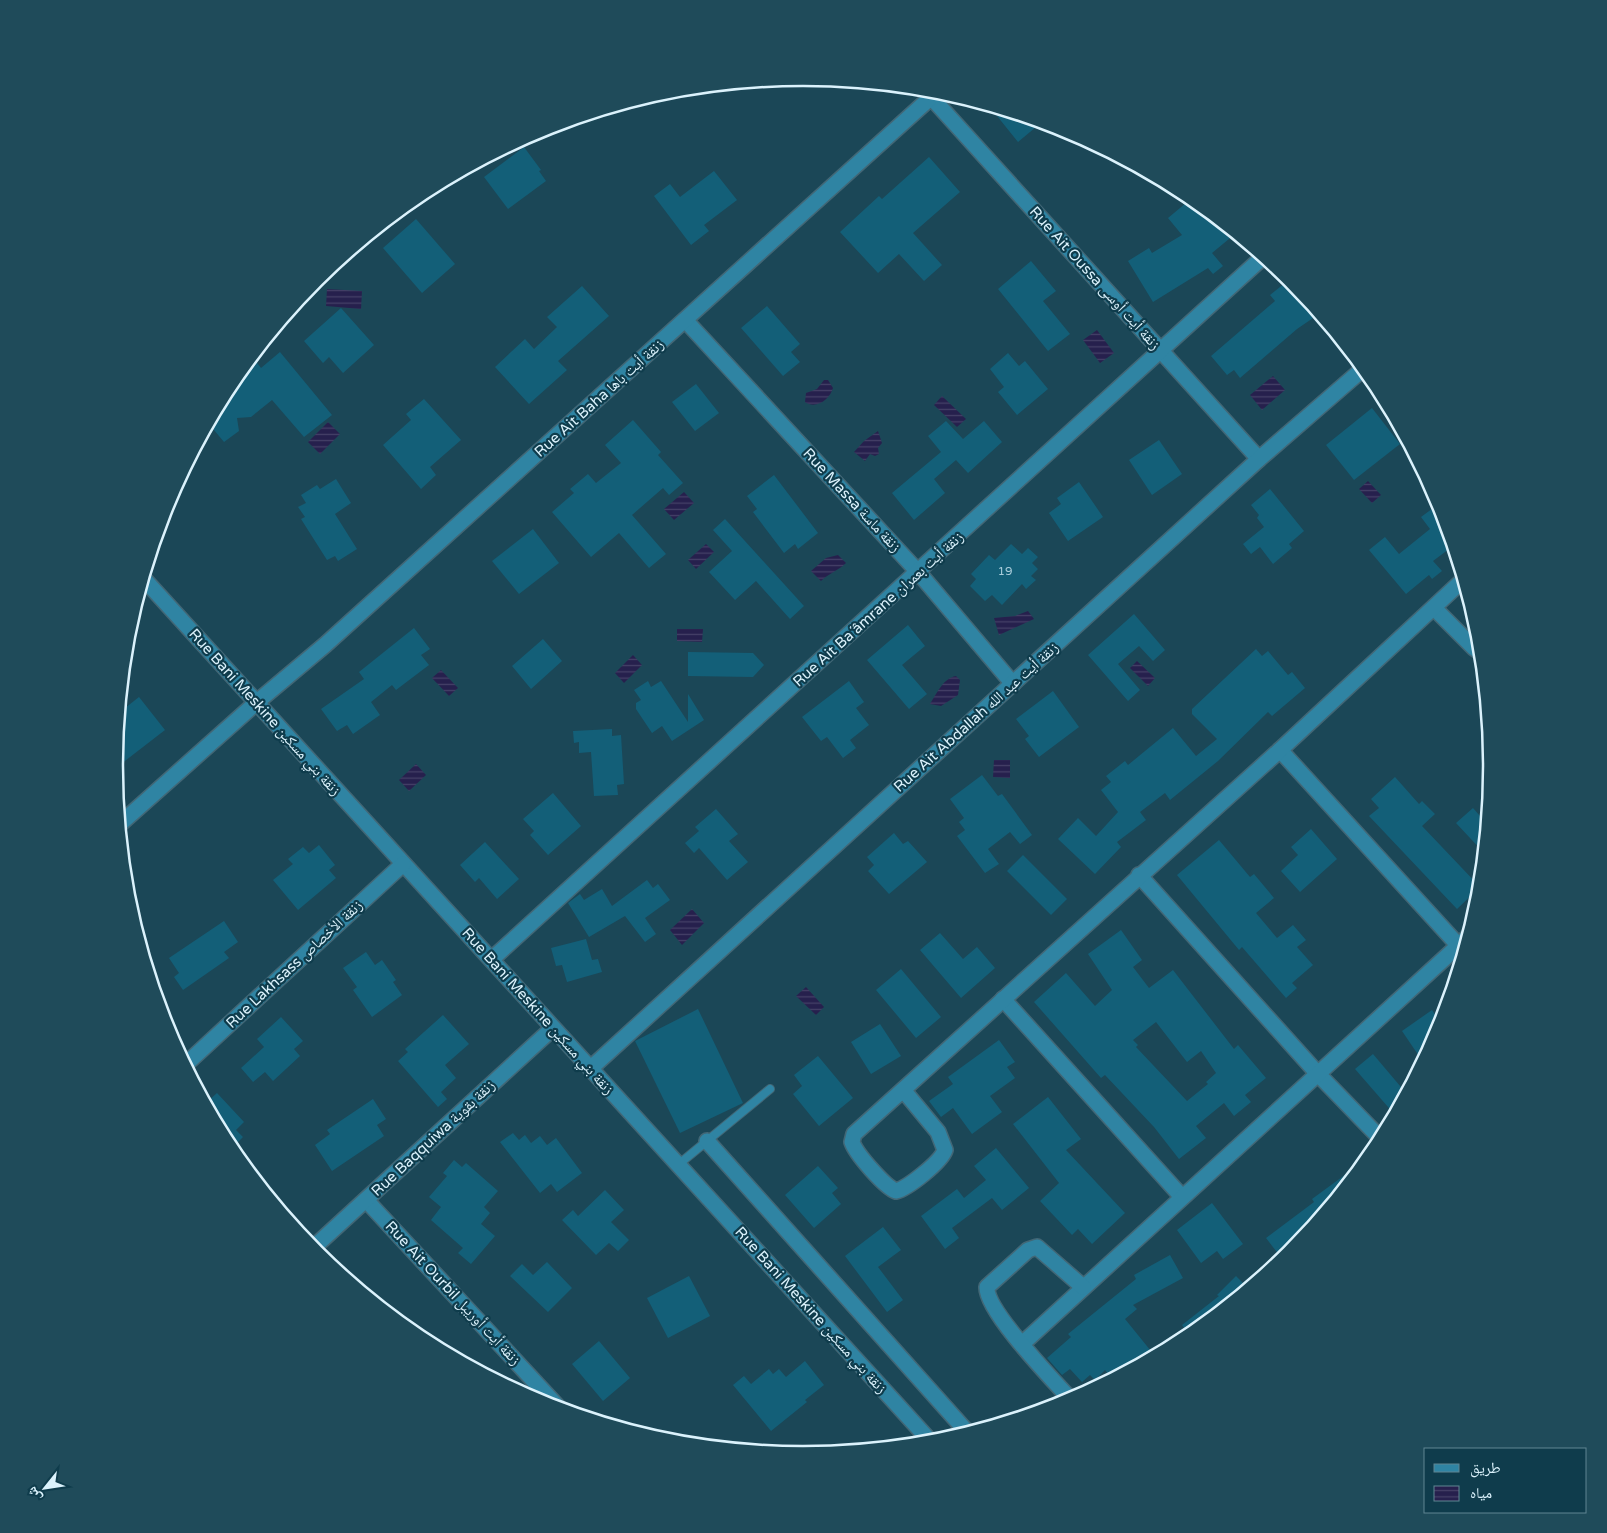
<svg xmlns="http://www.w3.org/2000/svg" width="1607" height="1533" font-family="'Varela Round','Noto Naskh Arabic',sans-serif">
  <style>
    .water { fill: url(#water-rules) }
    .building { fill: #135f78; fill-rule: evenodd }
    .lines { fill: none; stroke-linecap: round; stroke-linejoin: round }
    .service-casing { stroke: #426776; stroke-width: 10 }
    .minor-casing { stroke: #426776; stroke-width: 18 }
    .service { stroke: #2f84a3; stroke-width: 8 }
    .minor { stroke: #2f84a3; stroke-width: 15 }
    .labels { text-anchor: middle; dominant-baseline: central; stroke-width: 4.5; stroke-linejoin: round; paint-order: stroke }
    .number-label { font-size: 12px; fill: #a9cddb }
    .street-label { font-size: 15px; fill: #dbf2fc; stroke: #0f3c4c }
    .rim { fill: none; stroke: #dbf2fc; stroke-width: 2.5 }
  </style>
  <defs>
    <pattern id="water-rules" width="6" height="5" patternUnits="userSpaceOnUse" patternTransform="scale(1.25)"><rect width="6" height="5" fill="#26204d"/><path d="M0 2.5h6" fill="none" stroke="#454168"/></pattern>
  </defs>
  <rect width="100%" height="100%" fill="#1b4757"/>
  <g class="water">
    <path d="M327,289L362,291L361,309L326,306Z"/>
    <path d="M1097,330L1114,353L1100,363L1083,340Z"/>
    <path d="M1273,376L1285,390L1262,410L1250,395Z"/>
    <path d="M824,380H828L833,388C830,399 816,410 805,402L806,393L817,389Z"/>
    <path d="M942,396L966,419L957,427L934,405Z"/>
    <path d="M328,422L340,434L320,454L308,442Z"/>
    <path d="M878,431L882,443L878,448L879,454L875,456L870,454L865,461L854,452L864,441Z"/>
    <path d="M1368,481L1381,495L1372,503L1359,489Z"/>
    <path d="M684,492L694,503L674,520L664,509Z"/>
    <path d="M706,544L714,552L696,569L688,560Z"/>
    <path d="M838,555L846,563C838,571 829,573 821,581L811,571L826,558Z"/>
    <path d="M1028,611L1034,619L999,635L994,618L1015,616Z"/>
    <path d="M677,629H703L702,642L677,641Z"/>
    <path d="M633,655L642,665L624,683L615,673Z"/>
    <path d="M1137,661L1155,678L1148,686L1130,668Z"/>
    <path d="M441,670L458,688L449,696L432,678Z"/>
    <path d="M956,676L960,680L958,695L941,706L930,704C936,695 943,678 956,676Z"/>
    <path d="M994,760H1010V778L993,777Z"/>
    <path d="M416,764L426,775L409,791L399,780Z"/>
    <path d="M692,909L704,923L682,945L670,930Z"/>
    <path d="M806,987L824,1007L816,1015L796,996Z"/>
  </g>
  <g class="building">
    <path d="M989,106L1020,116L1042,122L1018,142Z"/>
    <path d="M524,147L541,170L539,171L546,181L508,209L484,177Z"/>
    <path d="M929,157L960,192L913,233L942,265L924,281L899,254L878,273L840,232L879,196L882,199Z"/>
    <path d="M714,171L737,200L704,225L709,231L691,245L654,196L670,184L680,197Z"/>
    <path d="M1192,198L1210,216L1212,215L1235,234L1212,253L1223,266L1213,274L1208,268L1153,302L1128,261L1149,248L1152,253L1182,235L1168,218Z"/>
    <path d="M416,219L455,264L422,293L383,248Z"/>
    <path d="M1031,261L1056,291L1043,301L1070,334L1048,351L998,289Z"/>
    <path d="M1290,279L1319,314L1297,329L1240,378L1234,370L1227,375L1211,356L1275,301L1270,295Z"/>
    <path d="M582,286L609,316L558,361L567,370L529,404L495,367L525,339L534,349L557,327L547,317Z"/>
    <path d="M767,306L800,344L791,352L800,362L783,376L741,328Z"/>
    <path d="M341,308L374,345L343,373L329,357L323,363L304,341Z"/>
    <path d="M280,352L332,415L304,437L272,400L251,417L237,418L239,431L224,442L209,424L231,383L254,359L261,368Z"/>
    <path d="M1008,353L1019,366L1025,361L1048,389L1017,415L998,392L1004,387L990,369Z"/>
    <path d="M696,384L719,413L695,431L672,402Z"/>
    <path d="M424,399L461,440L430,467L436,475L421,489L383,445L411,420L406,414Z"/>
    <path d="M1372,408L1400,444L1354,480L1326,445Z"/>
    <path d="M633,420L661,452L658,455L683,483L669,495L663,488L632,515L666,554L649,568L619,533L591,557L552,512L574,493L570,489L588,474L596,483L621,463L605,445Z"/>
    <path d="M946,421L963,439L984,421L1002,442L968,473L956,460L934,479L945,493L914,520L892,493L941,452L928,436Z"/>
    <path d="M1159,440L1182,474L1152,495L1129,460Z"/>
    <path d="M774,475L818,533L798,549L795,544L784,553L753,512L757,509L747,496Z"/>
    <path d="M336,479L351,503L335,514L357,549L338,561L335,556L327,560L301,519L305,517L298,507L306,503L301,495L317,485L320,489Z"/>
    <path d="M1079,482L1103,517L1068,541L1049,513L1061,504L1057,498Z"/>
    <path d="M1270,489L1304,531L1289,544L1292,548L1273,564L1260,547L1251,554L1243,544L1264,527L1257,518L1259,515L1251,505Z"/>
    <path d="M1440,503L1453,546L1433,561L1442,571L1432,579L1429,575L1406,594L1369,550L1385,537L1399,554L1430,529L1421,517Z"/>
    <path d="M725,519L804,606L790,619L756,581L735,600L709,572L732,551L713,530Z"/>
    <path d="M533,529L559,563L519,594L492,561Z"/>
    <path d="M1011,544L1022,554L1028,548L1038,557L1032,563L1038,569L1031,576L1036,580L1026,589L1022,584L1002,605L992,595L985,601L970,586L976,579L971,574L989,555L995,560Z"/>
    <path d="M1134,614L1165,650L1153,661L1139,646L1118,664L1140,690L1128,701L1088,655Z"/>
    <path d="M908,625L925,646L902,665L927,694L909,709L867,660Z"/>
    <path d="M414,628L430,649L421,655L429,665L396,690L392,685L371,702L380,715L353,734L347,725L337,731L321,709L364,679L359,672Z"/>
    <path d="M543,639L562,661L531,689L512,666Z"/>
    <path d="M1256,649L1262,656L1268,651L1288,675L1292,672L1305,688L1272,716L1268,712L1218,761L1170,800L1165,793L1140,812L1146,820L1117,842L1121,847L1095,874L1058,839L1078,818L1096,836L1118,812L1101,790L1111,782L1106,776L1125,761L1128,765L1173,728L1196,756L1217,739L1192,714V709Z"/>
    <path d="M688,652L753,653L764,665L753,677L688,676Z"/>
    <path d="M648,681L651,687L661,681L688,722V694L704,720L672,741L662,726L652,733L636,709V703L641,700L634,690Z"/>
    <path d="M849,681L864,702L856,708L869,725L850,740L856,748L843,758L827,737L821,741L802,717Z"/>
    <path d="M1053,691L1079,727L1039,757L1025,739L1029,736L1016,719Z"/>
    <path d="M139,697L165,730L121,764L115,757L120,712Z"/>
    <path d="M612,729V736L621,735L624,784L617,785L618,795L594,796L591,752L579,753V742L574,743L573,731Z"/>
    <path d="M982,775L998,796L1002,794L1032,835L1020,844L1010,832L988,849L999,864L985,873L957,836L965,830L959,822L964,818L950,799Z"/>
    <path d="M1395,777L1419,804L1422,801L1435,814L1422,826L1480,887L1457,909L1369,816L1379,808L1371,799Z"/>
    <path d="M553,793L581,826L548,855L530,835L534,831L523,819Z"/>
    <path d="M1473,808L1480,816L1488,809L1484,853L1456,823Z"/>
    <path d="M716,809L738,834L729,841L748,862L727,880L699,848L694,853L685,843L699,831L695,827Z"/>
    <path d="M1311,829L1337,859L1300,892L1281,871L1298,855L1291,847Z"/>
    <path d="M894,833L903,844L908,841L927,862L889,894L868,871L874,865L867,857Z"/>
    <path d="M1219,840L1250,877L1254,874L1274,898L1256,913L1277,938L1293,925L1306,940L1297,947L1313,965L1292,983L1297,988L1286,998L1242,947L1239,950L1177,875Z"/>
    <path d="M485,842L519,879L497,899L479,878L475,882L460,865Z"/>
    <path d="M319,845L335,865L329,870L336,878L298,910L273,880L293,864L288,859L303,847L309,853Z"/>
    <path d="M1023,855L1067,899L1051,915L1007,871Z"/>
    <path d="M647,880L653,888L658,884L670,900L645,918L656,934L645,942L625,916L589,937L568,903L580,894L584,900L602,889L612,906Z"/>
    <path d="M224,921L238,942L224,952L229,958L183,990L174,977L179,973L169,958Z"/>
    <path d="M1121,930L1142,960L1133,967L1149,988L1173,970L1234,1049L1238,1045L1266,1078L1245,1095L1251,1102L1234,1116L1224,1103L1196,1126L1206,1138L1179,1159L1154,1127L1105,1075L1101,1078L1034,1002L1066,973L1095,1006L1112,990L1088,954ZM1156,1022L1187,1062L1201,1051L1216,1073L1206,1082L1208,1084L1187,1101L1136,1047L1138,1045L1133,1040Z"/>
    <path d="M940,933L963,959L977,947L995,968L961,998L920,950Z"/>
    <path d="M586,939L592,960L598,959L602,972L567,982L562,965L556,966L551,948Z"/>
    <path d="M366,952L375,965L382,960L396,980L393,982L402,995L372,1017L353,990L357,987L343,968Z"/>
    <path d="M901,969L941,1017L916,1038L876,990Z"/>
    <path d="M698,1009L743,1103L680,1133L635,1041Z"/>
    <path d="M1432,1010L1442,1025L1423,1062L1402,1031Z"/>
    <path d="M443,1015L469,1044L445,1065L456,1078L441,1092L447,1099L438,1107L398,1061L408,1052L405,1049Z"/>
    <path d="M281,1017L303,1041L294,1049L300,1056L273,1081L265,1072L253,1082L241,1068L264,1047L257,1039Z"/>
    <path d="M880,1024L901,1056L871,1074L851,1042Z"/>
    <path d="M999,1040L1015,1062L1007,1067L1015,1078L990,1096L1002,1112L972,1134L953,1108L941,1117L929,1101L953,1084L948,1077Z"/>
    <path d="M1373,1054L1406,1093L1395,1115L1355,1069Z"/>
    <path d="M818,1056L853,1098L819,1126L793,1094L802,1086L794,1075Z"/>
    <path d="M217,1093L244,1122L236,1130L243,1137L231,1149L206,1103Z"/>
    <path d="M1048,1097L1081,1139L1066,1150L1125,1213L1092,1244L1078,1229L1072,1235L1040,1201L1059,1183L1013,1124Z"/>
    <path d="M373,1099L386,1119L377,1125L384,1136L332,1171L315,1145L330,1134L327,1130Z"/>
    <path d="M513,1133L519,1140L525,1135L531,1143L540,1136L547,1145L556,1138L582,1173L557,1192L551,1184L540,1193L500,1142Z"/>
    <path d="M996,1148L1029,1188L1002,1210L992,1198L952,1228L959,1238L945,1249L921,1216L957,1189L964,1198L986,1180L974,1166Z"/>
    <path d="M454,1160L462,1167L466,1163L498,1191L484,1207L490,1213L481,1224L495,1236L471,1264L458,1253L463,1248L431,1220L441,1207L429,1197L447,1176L443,1173Z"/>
    <path d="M818,1166L838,1188L832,1193L841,1204L814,1228L785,1195Z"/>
    <path d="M1357,1166L1360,1169L1283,1260L1266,1238L1314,1202L1312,1199Z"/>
    <path d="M605,1190L624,1210L611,1222L629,1240L618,1251L609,1243L596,1255L562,1220L573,1210L578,1216Z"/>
    <path d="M1212,1203L1243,1244L1223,1259L1217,1251L1201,1263L1177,1230Z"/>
    <path d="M883,1227L901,1250L878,1267L903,1300L887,1312L845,1256Z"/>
    <path d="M1170,1255L1183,1278L1133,1305L1137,1309L1125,1319L1155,1356L1112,1379L1105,1370L1095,1380L1090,1375L1082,1382L1070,1369L1062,1375L1047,1358L1071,1337L1068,1334L1136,1279L1134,1275Z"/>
    <path d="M547,1262L572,1288L548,1312L510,1276L522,1264L533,1275Z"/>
    <path d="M689,1276L710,1316L668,1338L647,1298Z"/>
    <path d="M1236,1276L1248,1288L1190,1336L1182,1325L1219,1296L1217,1295Z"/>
    <path d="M599,1341L630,1378L603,1401L572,1364Z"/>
    <path d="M805,1361L824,1385L805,1400L807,1402L771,1431L733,1385L744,1376L751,1384L769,1369L773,1374L779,1369L786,1377Z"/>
  </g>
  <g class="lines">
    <g class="service-casing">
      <path id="service" d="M679,1164L770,1089"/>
    </g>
    <g class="minor-casing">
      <g id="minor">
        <path d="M931,97L1259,459"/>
        <path d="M686,321L919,573L1013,684"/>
        <path d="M144,579L932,1443"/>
        <path d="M1434,608L1474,648L1481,653"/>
        <path d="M1280,750L1458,945"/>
        <path d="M120,824L257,702L325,645L938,91"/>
        <path d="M1139,875L1318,1074L1382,1140"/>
        <path d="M492,959L1263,257"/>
        <path d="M1003,999L1182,1197"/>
        <path d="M185,1065L403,864"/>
        <path d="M591,1068L1259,459L1364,368"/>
        <path d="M904,1091L938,1132L945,1150C941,1162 908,1188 896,1191C885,1187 856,1154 852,1142L854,1134L1280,750L1463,580"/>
        <path d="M707,1141L968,1433"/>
        <path d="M366,1200L560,1409"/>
        <path d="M312,1249L553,1028"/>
        <path d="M1022,1344L1469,936"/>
        <path d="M1072,1401C1054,1381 985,1310 987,1287L1028,1250L1037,1247L1083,1287"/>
      </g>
    </g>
    <use href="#service" class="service"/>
    <use href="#minor" class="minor"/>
  </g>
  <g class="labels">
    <g class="number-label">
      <text x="1005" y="571">19</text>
    </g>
    <g class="street-label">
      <text transform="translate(1095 278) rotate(48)">Rue Ait Oussa زنقة أيت أوسى</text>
      <text transform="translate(599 398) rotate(-42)">Rue Ait Baha زنقة أيت باها</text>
      <text transform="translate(852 500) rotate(47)">Rue Massa زنقة ماسة</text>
      <text transform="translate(878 609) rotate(-42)">Rue Ait Ba´âmrane زنقة أيت بعمران</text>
      <text transform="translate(265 712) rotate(48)">Rue Bani Meskine زنقة بني مسكين</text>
      <text transform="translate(976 717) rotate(-42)">Rue Ait Abdallah زنقة أيت عبد الله</text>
      <text transform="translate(294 964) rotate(-43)">Rue Lakhsass زنقة الأخصاص</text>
      <text transform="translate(538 1011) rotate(48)">Rue Bani Meskine زنقة بني مسكين</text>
      <text transform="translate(433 1138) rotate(-43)">Rue Baqquiwa زنقة بقوية</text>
      <text transform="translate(453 1293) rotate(47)">Rue Ait Ourbil زنقة أيت أوريبل</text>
      <text transform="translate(811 1310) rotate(48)">Rue Bani Meskine زنقة بني مسكين</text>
    </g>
  </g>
  <path d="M0 0H1607V1533H0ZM123 766a680 680 0 1 1 1360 0a680 680 0 1 1-1360 0Z" fill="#1f4b5a" fill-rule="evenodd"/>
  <path class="rim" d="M123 766a680 680 0 1 1 1360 0a680 680 0 1 1-1360 0Z"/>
  <rect x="1424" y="1448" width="162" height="65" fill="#0f3c4c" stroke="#618592"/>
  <rect x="1434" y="1464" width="25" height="8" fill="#2f84a3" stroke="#618592"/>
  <text x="1470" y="1473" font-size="15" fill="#dbf2fc">طريق</text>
  <rect x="1434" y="1486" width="25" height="15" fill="url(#water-rules)" stroke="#618592"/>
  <text x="1470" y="1498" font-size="15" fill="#dbf2fc">مياه</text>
  <g transform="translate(45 1488) rotate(240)" stroke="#0f3c4c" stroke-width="4" paint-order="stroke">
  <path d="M0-4L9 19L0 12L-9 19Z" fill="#dbf2fc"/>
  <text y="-8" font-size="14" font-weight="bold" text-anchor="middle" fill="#dbf2fc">ش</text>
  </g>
</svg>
